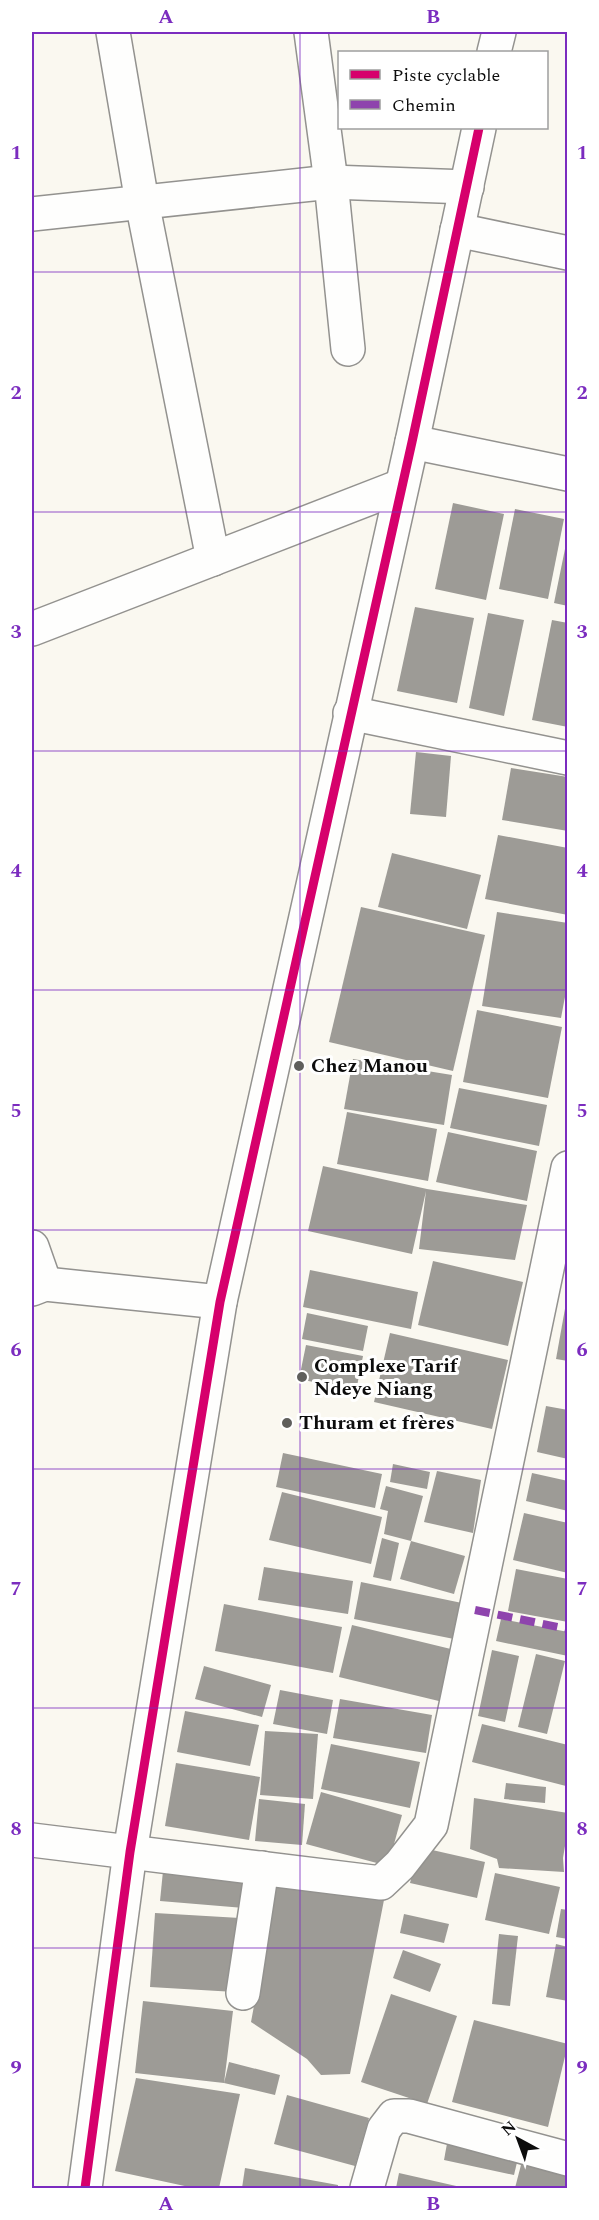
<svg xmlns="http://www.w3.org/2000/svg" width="599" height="2220" font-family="Spectral,serif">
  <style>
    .building { fill: #9d9b96 }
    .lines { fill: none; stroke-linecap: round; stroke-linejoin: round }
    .minor-casing { stroke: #93928f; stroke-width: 36 }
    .minor { stroke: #fefefd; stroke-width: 33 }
    .quiet { stroke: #8e44ad; stroke-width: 8; stroke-dasharray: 15 8; stroke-linecap: butt }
    .cycleway-casing { stroke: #fff; stroke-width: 13 }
    .cycleway { stroke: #d6006c; stroke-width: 9 }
    .grid { fill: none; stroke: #7b2cbf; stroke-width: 1.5; stroke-opacity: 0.55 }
    .poi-dot { fill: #5f5f5c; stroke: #fff; stroke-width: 2 }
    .labels { text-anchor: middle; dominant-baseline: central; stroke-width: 6; stroke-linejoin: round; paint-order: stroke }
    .poi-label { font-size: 20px; font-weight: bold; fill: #0c0c0c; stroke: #fff; text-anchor: start }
    .neatline { fill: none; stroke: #7b2cbf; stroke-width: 2 }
    .grid-label { font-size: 20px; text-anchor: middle; font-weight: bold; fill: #7b2cbf }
  </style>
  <rect width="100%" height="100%" fill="#faf8f0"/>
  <g class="building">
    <path d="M453,503L504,514L486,600L435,589Z"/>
    <path d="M515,509L564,519L548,599L499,589Z"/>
    <path d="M566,544L568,545V606L554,603Z"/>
    <path d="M415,607L474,618L457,703L397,691Z"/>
    <path d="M488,613L524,620L504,716L469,708Z"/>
    <path d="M552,620L568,623V727L532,720Z"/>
    <path d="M416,752L451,756L446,817L410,814Z"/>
    <path d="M511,768L568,777V831L502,820Z"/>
    <path d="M498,835L568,848V915L485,899Z"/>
    <path d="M392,853L481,875L467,929L378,907Z"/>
    <path d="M361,907L485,935L453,1071L329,1042Z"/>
    <path d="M497,912L568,923V981L561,1018L482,1006Z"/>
    <path d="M477,1010L562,1027L548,1098L463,1082Z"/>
    <path d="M353,1059L452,1075L444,1125L344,1109Z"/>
    <path d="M459,1088L547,1105L539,1146L450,1128Z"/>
    <path d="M347,1112L437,1129L428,1181L337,1164Z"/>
    <path d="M448,1132L537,1151L527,1201L436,1182Z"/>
    <path d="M323,1166L427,1189L527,1205L515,1260L419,1249L426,1191L412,1254L308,1231Z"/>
    <path d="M433,1261L523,1282L508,1346L418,1325Z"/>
    <path d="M310,1270L418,1292L411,1329L303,1307Z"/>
    <path d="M566,1303H568V1361L556,1359Z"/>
    <path d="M307,1313L368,1326L363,1351L302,1339Z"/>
    <path d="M390,1333L508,1360L492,1429L374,1402Z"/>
    <path d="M306,1345L363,1356L356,1391L299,1379Z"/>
    <path d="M546,1406L568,1410V1459L537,1452Z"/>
    <path d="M283,1453L382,1474L375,1508L276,1487Z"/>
    <path d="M393,1464L430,1472L427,1489L390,1482Z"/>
    <path d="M437,1471L481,1480L473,1533L424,1522Z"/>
    <path d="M532,1473L568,1481V1511L526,1501Z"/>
    <path d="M386,1486L423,1496L411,1541L384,1534L388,1511L380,1509Z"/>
    <path d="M282,1492L382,1517L371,1564L269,1540Z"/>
    <path d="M524,1513L568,1523V1573L513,1560Z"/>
    <path d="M382,1538L399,1543L391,1581L373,1577Z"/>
    <path d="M411,1541L465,1556L454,1594L400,1579Z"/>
    <path d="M264,1567L353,1581L348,1614L258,1600Z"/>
    <path d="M516,1569L568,1579V1622L508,1611Z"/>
    <path d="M361,1582L462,1603L454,1639L354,1619Z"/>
    <path d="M224,1604L342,1627L333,1673L215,1651Z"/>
    <path d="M501,1619L568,1632V1656L496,1641Z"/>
    <path d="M352,1625L455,1650L443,1702L339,1677Z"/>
    <path d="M492,1650L519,1656L505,1722L478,1716Z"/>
    <path d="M536,1654L565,1661L547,1734L518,1727Z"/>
    <path d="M204,1666L271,1685L262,1717L195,1699Z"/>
    <path d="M280,1690L333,1700L327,1734L273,1724Z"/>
    <path d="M340,1699L432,1715L426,1753L333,1738Z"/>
    <path d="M185,1711L259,1725L250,1766L177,1752Z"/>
    <path d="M482,1724L568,1745L566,1786L472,1762Z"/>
    <path d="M265,1731L318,1734L313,1799L260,1795Z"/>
    <path d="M331,1744L420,1762L410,1808L321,1789Z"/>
    <path d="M176,1763L260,1777L249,1840L165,1826Z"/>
    <path d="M506,1783L546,1787L545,1803L504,1799Z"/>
    <path d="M321,1792L402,1815L388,1866L306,1844Z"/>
    <path d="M474,1798L568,1813V1828L563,1858L564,1872L499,1868L497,1859L470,1849Z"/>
    <path d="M259,1799L305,1804L302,1845L255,1841Z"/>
    <path d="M419,1847L485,1862L477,1898L410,1883Z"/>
    <path d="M163,1871L247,1878L244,1908L160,1901Z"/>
    <path d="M495,1873L560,1887L549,1934L485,1920Z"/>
    <path d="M277,1881L384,1900L350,2074L321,2075L307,2059L251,2022Z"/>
    <path d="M561,1909L568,1910V1939L556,1937Z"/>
    <path d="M155,1913L240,1918L235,1992L150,1987Z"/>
    <path d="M404,1914L449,1924L444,1943L400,1933Z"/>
    <path d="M499,1934L518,1936L510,2006L492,2004Z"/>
    <path d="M556,1944L568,1947V2001L546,1997Z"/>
    <path d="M403,1950L441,1964L430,1992L393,1978Z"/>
    <path d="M391,1994L457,2016L427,2104L361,2082Z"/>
    <path d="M143,2001L233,2011L224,2083L229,2062L280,2075L275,2095L224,2083L135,2073Z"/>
    <path d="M474,2020L568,2044L548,2127L452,2102Z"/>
    <path d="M136,2078L240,2094L219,2188H194L115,2171Z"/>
    <path d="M287,2095L369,2118L355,2166L274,2144Z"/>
    <path d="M448,2138L519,2154L514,2175L444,2160Z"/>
    <path d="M522,2161L568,2172V2188H515Z"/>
    <path d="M245,2168L338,2185V2188H242Z"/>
    <path d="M399,2173L465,2188H396Z"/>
  </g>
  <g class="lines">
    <g class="minor-casing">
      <g id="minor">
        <path d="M113,32L142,202L213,559"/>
        <path d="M311,32L331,182L348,349"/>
        <path d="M494,52L499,32"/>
        <path d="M32,214L331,182L467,187"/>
        <path d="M457,230L568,253"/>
        <path d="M412,442L568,474"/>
        <path d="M32,629L401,486"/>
        <path d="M350,713L568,758"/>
        <path d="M32,1247L45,1284"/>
        <path d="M32,1289L45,1284L220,1302"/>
        <path d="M32,1840L381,1883L400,1865L431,1825L568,1168"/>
        <path d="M243,1993L262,1868"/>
        <path d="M85,2188L130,1852L220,1302L412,442L479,128"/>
        <path d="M367,2188L384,2129L394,2116H409L568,2159"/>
      </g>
    </g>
    <use href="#minor" class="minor"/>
    <path class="quiet" d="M475,1610L568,1629"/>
    <g class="cycleway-casing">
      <path id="cycleway" d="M85,2188L130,1852L220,1302L412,442L479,128"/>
    </g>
    <use href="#cycleway" class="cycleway"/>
  </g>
  <path class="grid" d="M300,32V2188M32,272H568M32,512H568M32,751H568M32,990H568M32,1230H568M32,1469H568M32,1708H568M32,1948H568"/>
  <g class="poi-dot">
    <circle cx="299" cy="1066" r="6"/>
    <circle cx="302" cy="1377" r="6"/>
    <circle cx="287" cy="1423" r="6"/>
  </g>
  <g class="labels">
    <g class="poi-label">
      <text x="311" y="1066">Chez Manou</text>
      <text x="314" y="1366">Complexe Tarif<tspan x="314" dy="23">Ndeye Niang</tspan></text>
      <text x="299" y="1423">Thuram et frères</text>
    </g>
  </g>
  <rect width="599" height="2220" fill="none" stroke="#ffffff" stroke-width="66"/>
  <rect x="338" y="51" width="210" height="78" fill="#ffffff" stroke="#9e9e9e" stroke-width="1.5"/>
  <rect x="350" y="70" width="30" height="9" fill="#d6006c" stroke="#9e9e9e" stroke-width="1.5"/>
  <text x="392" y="81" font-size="18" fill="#0c0c0c">Piste cyclable</text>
  <rect x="350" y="100" width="30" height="9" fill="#8e44ad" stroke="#9e9e9e" stroke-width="1.5"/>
  <text x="392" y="111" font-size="18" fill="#0c0c0c">Chemin</text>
  <g transform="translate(518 2139) rotate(319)" stroke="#ffffff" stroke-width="4.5" paint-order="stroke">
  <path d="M0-4.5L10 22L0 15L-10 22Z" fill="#0c0c0c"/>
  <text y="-9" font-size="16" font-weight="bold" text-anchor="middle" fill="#0c0c0c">N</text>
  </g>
  <rect x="33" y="33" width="533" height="2154" class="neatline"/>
  <g class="grid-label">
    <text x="166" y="23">A</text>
    <text x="433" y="23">B</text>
    <text x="16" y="159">1</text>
    <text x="582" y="159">1</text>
    <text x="16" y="399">2</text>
    <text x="582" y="399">2</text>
    <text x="16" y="638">3</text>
    <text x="582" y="638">3</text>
    <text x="16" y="877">4</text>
    <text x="582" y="877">4</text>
    <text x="16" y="1117">5</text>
    <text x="582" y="1117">5</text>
    <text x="16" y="1356">6</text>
    <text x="582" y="1356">6</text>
    <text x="16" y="1595">7</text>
    <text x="582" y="1595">7</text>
    <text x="16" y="1835">8</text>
    <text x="582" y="1835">8</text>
    <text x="16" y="2074">9</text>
    <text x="582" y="2074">9</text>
    <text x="166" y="2210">A</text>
    <text x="433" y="2210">B</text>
  </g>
</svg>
